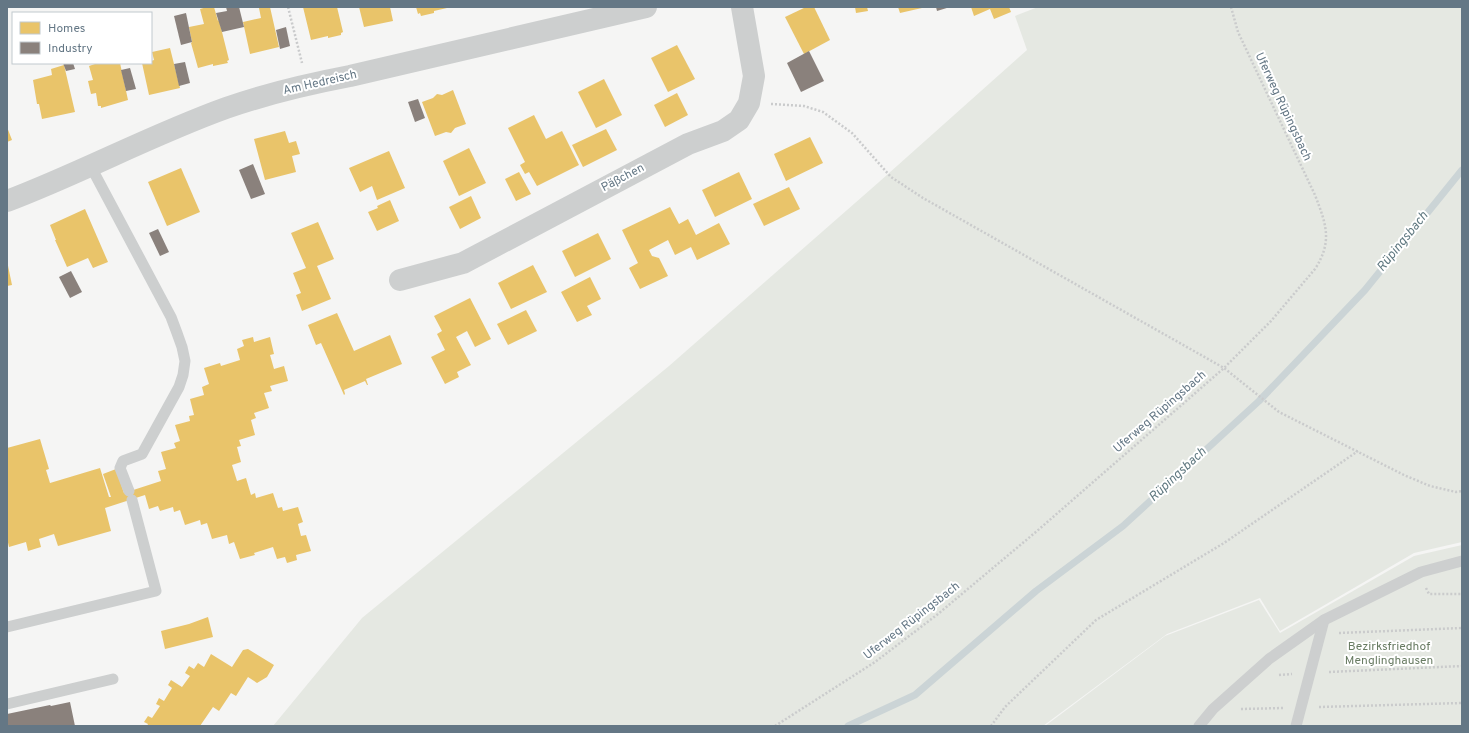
<svg xmlns="http://www.w3.org/2000/svg" width="1469" height="733" font-family="Overpass,sans-serif">
  <style>
    .green { fill: #e5e8e2 }
    .homes { fill: #e9c46a }
    .industry { fill: #8a817c }
    .lines { fill: none; stroke-linecap: round; stroke-linejoin: round }
    .stream { stroke: #cbd4d6; stroke-width: 7 }
    .path { stroke: #cacbcc; stroke-width: 2.5; stroke-dasharray: 2 2; stroke-linecap: butt }
    .lane { stroke: #cdcfcf; stroke-width: 11 }
    .street { stroke: #cdcfcf; stroke-width: 22 }
    .labels { text-anchor: middle; dominant-baseline: central; stroke-width: 4; stroke-linejoin: round; paint-order: stroke }
    .street-label { font-size: 12px; fill: #647785; stroke: #fff }
    .park-label { font-size: 12px; fill: #697c63; stroke: #fff }
    .water-label { font-size: 13px; font-style: italic; fill: #607981; stroke: #fff }
  </style>
  <rect width="100%" height="100%" fill="#f5f5f4"/>
  <g class="green">
    <path d="M1038,7H1462V542L1414,553L1280,631L1260,598L1167,634L1043,726H273L362,618L669,366L879,182L1027,50L1015,16Z"/>
    <path d="M1462,545V726H1045L1165,636L1259,600L1280,633L1414,556Z"/>
  </g>
  <g class="homes">
    <path d="M207,7H214L218,21L219,20L229,60L227,61L228,63L213,66V64L198,68L191,43L192,42L189,27L204,24L200,9Z"/>
    <path d="M264,7H270L279,47L250,54L243,22L261,18L259,8Z"/>
    <path d="M303,7H337L343,32L341,33V35L328,38V36L311,40Z"/>
    <path d="M359,7H390L393,21L364,27Z"/>
    <path d="M416,7H447V8L434,11V13L421,16L420,13L418,14Z"/>
    <path d="M806,7H814L830,40L804,54L785,17Z"/>
    <path d="M855,7H867L868,11L856,13Z"/>
    <path d="M898,7H922V8L900,13Z"/>
    <path d="M971,7H1009L1011,12L994,19L990,9L974,16Z"/>
    <path d="M677,45L695,79L668,92L651,58Z"/>
    <path d="M170,48L180,88L149,95L142,63H151V61L154,60L152,52Z"/>
    <path d="M98,63H120L128,100L101,108V106H98L96,93L91,94L88,81L93,80L89,66Z"/>
    <path d="M64,65L75,112L42,119L39,104H37L33,80L52,75L51,69Z"/>
    <path d="M604,79L622,115L596,128L578,92Z"/>
    <path d="M453,90L466,124L455,128L451,133L446,132L435,136L422,102L433,98L437,94L442,95Z"/>
    <path d="M677,93L688,115L665,127L654,105Z"/>
    <path d="M534,115L546,139L562,131L579,165L537,186L529,172L525,174L520,165L525,162L508,128Z"/>
    <path d="M7,127L12,140L7,142Z"/>
    <path d="M606,129L617,150L583,167L572,145Z"/>
    <path d="M285,131L289,143L296,141L300,154L292,156L296,172L265,180L254,139Z"/>
    <path d="M810,137L823,163L786,181L774,154Z"/>
    <path d="M469,148L486,183L459,196L443,161Z"/>
    <path d="M389,151L405,188L377,200L372,186L360,192L349,168Z"/>
    <path d="M181,168L200,212L167,226L148,182Z"/>
    <path d="M519,172L531,194L516,201L505,179Z"/>
    <path d="M739,172L752,199L715,217L702,190Z"/>
    <path d="M789,187L800,209L764,226L753,204Z"/>
    <path d="M471,196L481,218L460,229L449,207Z"/>
    <path d="M390,200L399,221L377,231L368,212L378,208L377,206Z"/>
    <path d="M670,207L679,224L688,219L696,235L719,223L730,244L697,260L691,247L675,255L668,240L649,250L652,256L659,258L668,276L640,289L629,268L638,263L622,230Z"/>
    <path d="M85,209L108,262L93,268L88,258L67,267L55,240H56L50,225Z"/>
    <path d="M318,222L334,259L317,266L331,299L302,311L296,295L301,293L293,273L306,268L291,233Z"/>
    <path d="M598,233L611,259L575,277L562,251Z"/>
    <path d="M7,261L12,285L7,286Z"/>
    <path d="M533,265L547,292L511,309L498,283Z"/>
    <path d="M590,277L601,299L587,306L592,315L577,322L561,292Z"/>
    <path d="M470,298L491,339L475,347L467,331L456,337L471,365L457,372L459,377L445,384L431,357L445,350L437,334L442,331L434,316Z"/>
    <path d="M526,310L537,331L508,345L497,324Z"/>
    <path d="M337,313L354,351L390,335L402,364L366,379L368,385H367L365,381L344,390L345,394L344,395L321,343L316,345L308,325Z"/>
    <path d="M253,337L254,342L270,337L274,354L270,355L274,369L284,366L288,381L270,386L272,391L264,393L269,408L254,413L256,418L251,420L255,435L239,440L241,446L237,447L241,462L232,465L237,481L246,478L251,495L255,493L256,498L273,493L278,508L282,507L283,511L298,507L303,522L298,524L301,536L306,535L311,551L296,555L297,560L287,563L285,557L277,559L273,547L254,553L255,555L240,559L234,542L229,544L227,535L212,539L207,523L201,525L200,520L185,525L180,510L174,512L173,507L160,511L158,506L149,509L145,495L105,508L111,531L58,546L54,534L39,539L41,547L28,551L26,542L9,547L7,538V448L40,439L49,469L46,470L50,483L100,468L109,497H111L103,474L116,469L124,493L161,481L158,471L166,469L161,452L176,448L174,443L180,441L175,425L190,421L189,416L194,415L190,399L204,395L202,387L209,384L204,368L220,363L221,366L240,360L237,349L244,346L242,340Z"/>
    <path d="M208,617L213,637L165,649L161,631L189,624Z"/>
    <path d="M248,649L274,665L267,677L257,683L248,677L236,696L231,693L219,711L213,707L200,726H147L148,724L144,722L148,716L152,718L160,706L156,704L159,698L164,701L172,688L168,685L171,680L182,687L190,676L185,673L189,666L194,669L198,663L204,667L211,654L232,667L243,650Z"/>
  </g>
  <g class="industry">
    <path d="M226,7H239L244,27L222,32L216,13L227,11Z"/>
    <path d="M936,7H950L937,11Z"/>
    <path d="M186,13L192,42L181,45L174,16Z"/>
    <path d="M286,27L290,46L280,49L276,30Z"/>
    <path d="M809,51L824,81L801,92L787,63Z"/>
    <path d="M185,62L190,83L179,86L174,64Z"/>
    <path d="M63,63H73L75,69L66,71Z"/>
    <path d="M130,68L136,89L126,91L121,70Z"/>
    <path d="M418,99L425,118L415,122L408,102Z"/>
    <path d="M253,164L265,194L251,199L239,170Z"/>
    <path d="M158,229L169,252L160,256L149,233Z"/>
    <path d="M71,271L82,292L70,298L59,277Z"/>
    <path d="M70,702L75,726H7V714L50,705L51,706Z"/>
  </g>
  <g class="lines">
    <path class="stream" d="M848,726L915,695L1036,591L1123,526L1259,401L1365,290L1462,170"/>
    <g class="path">
      <path d="M288,7L302,63"/>
      <path d="M771,104L804,106L823,112L852,133L891,177L923,198L1224,368L1279,412L1404,475L1430,486L1456,492L1462,491"/>
      <path d="M1426,588L1429,594H1462"/>
      <path d="M1339,633L1462,628"/>
      <path d="M1329,672L1462,666"/>
      <path d="M1279,675L1292,674"/>
      <path d="M1319,707L1462,703"/>
      <path d="M1241,709L1284,708"/>
      <path d="M775,726L875,662L938,614L1037,531L1224,368L1271,321L1315,269C1333,241 1326,224 1315,195L1238,32L1231,7"/>
      <path d="M991,726L1005,707L1096,620L1224,543L1358,451"/>
    </g>
    <g class="lane">
      <path d="M90,165L171,317L177,333L182,347L185,361L183,375L179,387L142,454L123,461L120,468L129,491"/>
      <path d="M7,627L156,591L132,500"/>
      <path d="M7,704L113,679"/>
      <path d="M1199,726L1213,709L1269,659L1324,620L1421,572L1462,561"/>
      <path d="M1296,726L1324,620"/>
    </g>
    <g class="street">
      <path d="M7,201C81,173 151,135 226,108C266,94 308,84 350,76L646,7"/>
      <path d="M400,280L463,263L688,144L723,131L739,120L749,103L754,76L742,7"/>
    </g>
  </g>
  <g class="labels">
    <g class="street-label">
      <text transform="translate(320 83) rotate(-13)">Am Hedreisch</text>
      <text transform="translate(1283 107) rotate(65)">Uferweg Rüpingsbach</text>
      <text transform="translate(623 178) rotate(-28)">Päßchen</text>
      <text transform="translate(1160 412) rotate(-41)">Uferweg Rüpingsbach</text>
      <text transform="translate(912 621) rotate(-38)">Uferweg Rüpingsbach</text>
    </g>
    <g class="park-label">
      <text x="1389" y="647">Bezirksfriedhof<tspan x="1389" dy="14">Menglinghausen</tspan></text>
    </g>
    <g class="water-label">
      <text transform="translate(1403 242) rotate(-51)">Rüpingsbach</text>
      <text transform="translate(1178 475) rotate(-43)">Rüpingsbach</text>
    </g>
  </g>
  <rect width="1469" height="733" fill="none" stroke="#647785" stroke-width="16"/>
  <rect x="12" y="12" width="140" height="52" fill="#ffffff" stroke="#c1c9ce"/>
  <rect x="20" y="22" width="20" height="12" fill="#e9c46a" stroke="#c1c9ce"/>
  <text x="48" y="32" font-size="12" fill="#647785">Homes</text>
  <rect x="20" y="42" width="20" height="12" fill="#8a817c" stroke="#c1c9ce"/>
  <text x="48" y="52" font-size="12" fill="#647785">Industry</text>
</svg>
